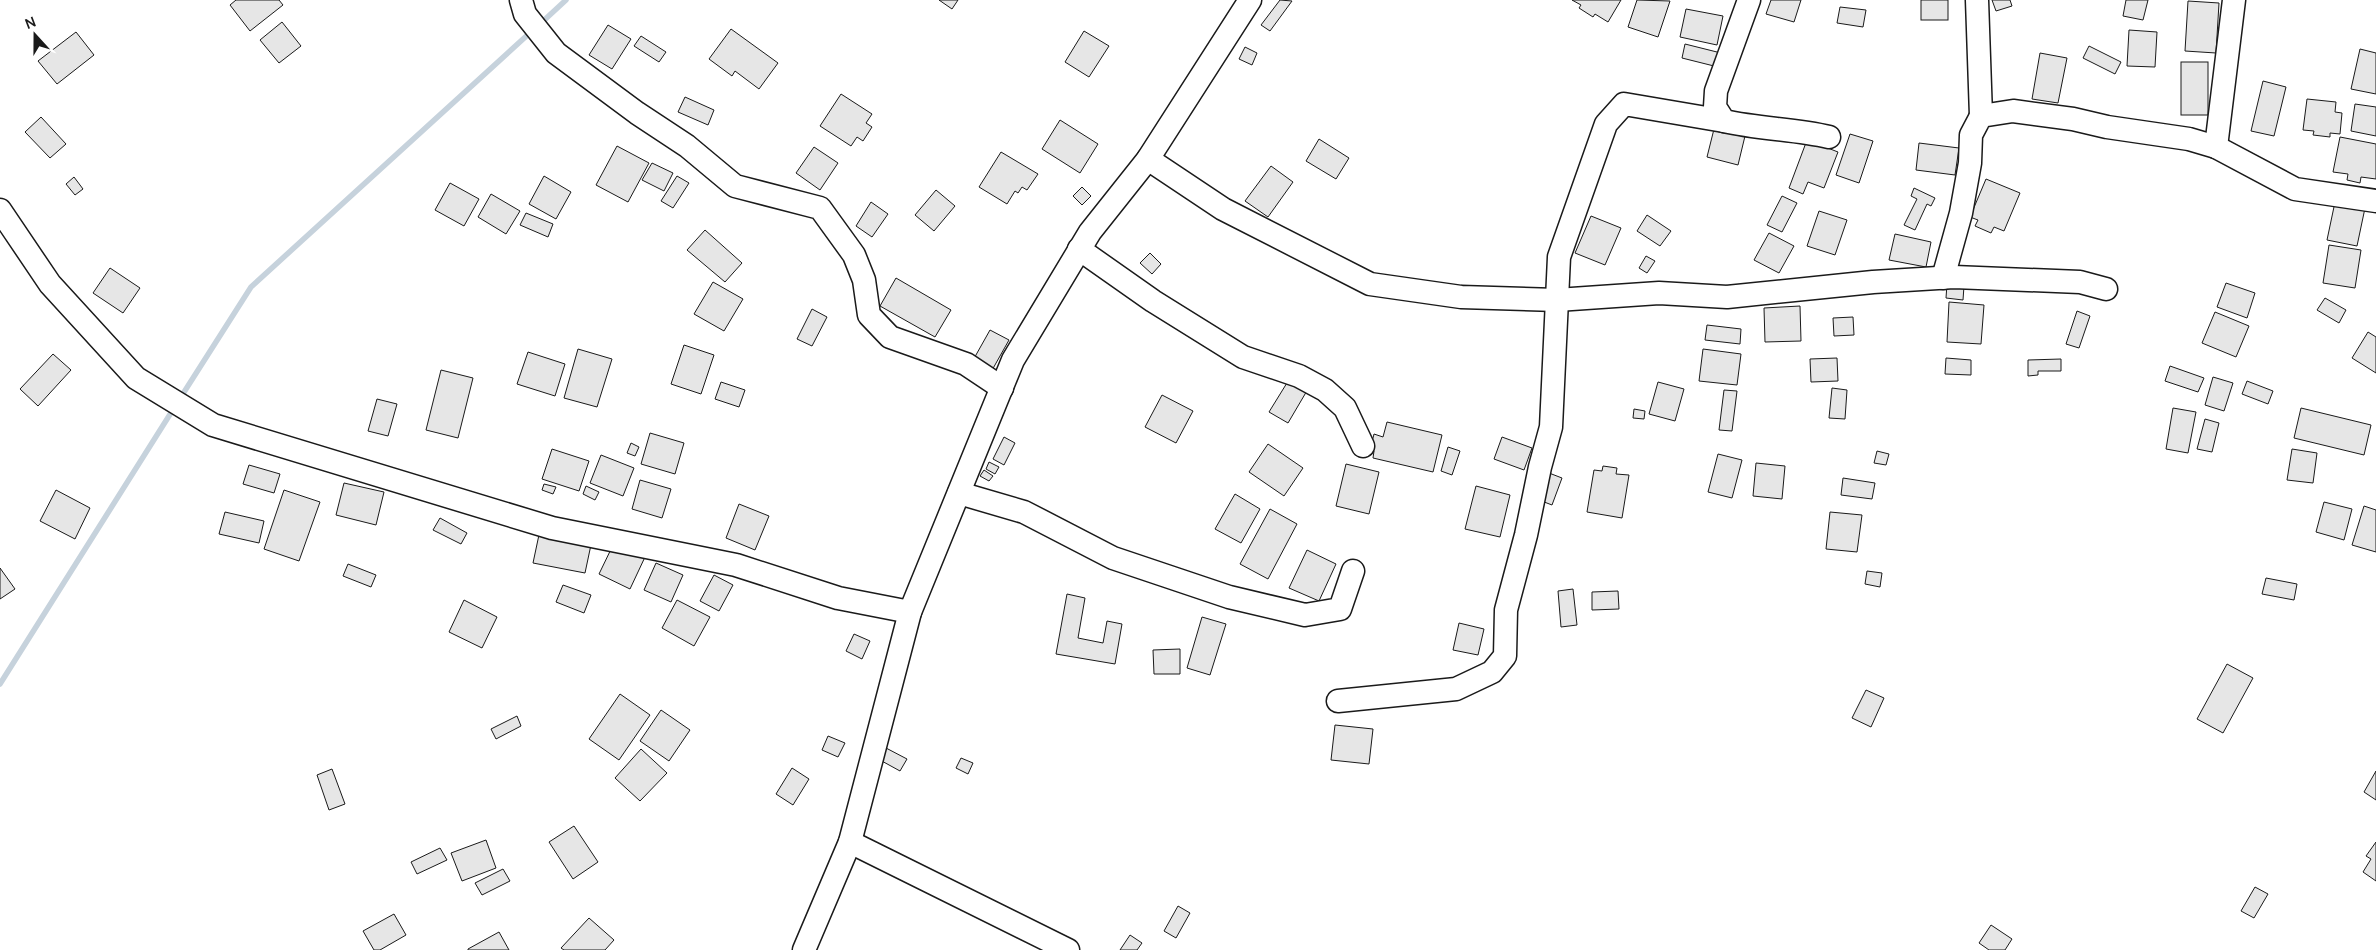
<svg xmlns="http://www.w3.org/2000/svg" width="2376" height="950" font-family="Manrope,sans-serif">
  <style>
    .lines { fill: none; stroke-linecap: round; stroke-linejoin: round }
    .stream { stroke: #c6d2dc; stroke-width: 5.5 }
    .building { fill: #e6e6e6; stroke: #1a1a1a }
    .minor-casing { stroke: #1a1a1a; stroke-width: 25 }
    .minor { stroke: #fff; stroke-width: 22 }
  </style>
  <rect width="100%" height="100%" fill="#fff"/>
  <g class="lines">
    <g class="stream">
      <path d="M540,24L566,0"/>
      <path d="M179,400L251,287L533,30"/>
      <path d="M0,684L174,408"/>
    </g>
  </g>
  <g class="building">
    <path d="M236,0H279L283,5L250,31L230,5Z"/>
    <path d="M939,0H958L952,9Z"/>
    <path d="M1280,0L1292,1L1270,31L1261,25Z"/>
    <path d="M1572,0H1621L1608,22L1595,14L1593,17L1579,8L1581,5Z"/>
    <path d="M1637,0L1670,1L1658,37L1628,27Z"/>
    <path d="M1771,0H1801L1794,22L1766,14Z"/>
    <rect x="1921" y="0" width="27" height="20"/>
    <path d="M1992,0H2010L2012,6L1996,11Z"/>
    <path d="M2126,0H2148L2143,20L2123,16Z"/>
    <path d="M2188,1L2219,3L2216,53L2185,51Z"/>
    <path d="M1840,7L1866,10L1863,27L1837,23Z"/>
    <path d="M1686,9L1723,16L1717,45L1680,37Z"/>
    <path d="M282,22L301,46L279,63L260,40Z"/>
    <path d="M608,25L631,39L612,69L589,55Z"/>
    <path d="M731,29L778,63L759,89L735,71L732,76L709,59Z"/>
    <path d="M2129,30L2157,32L2155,67L2127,66Z"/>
    <path d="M1084,31L1109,46L1089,77L1065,62Z"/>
    <path d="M76,32L94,55L57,84L38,61Z"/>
    <path d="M641,36L666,52L659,62L634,46Z"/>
    <path d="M1685,44L1721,53L1718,67L1682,58Z"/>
    <path d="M2089,46L2121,62L2115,74L2083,58Z"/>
    <path d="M1245,47L1257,53L1252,65L1239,59Z"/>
    <path d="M2360,49L2376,53V94L2351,89Z"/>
    <path d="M2040,53L2067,58L2058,103L2032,99Z"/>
    <rect x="2181" y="62" width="27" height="53"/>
    <path d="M2263,81L2286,87L2274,136L2251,131Z"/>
    <path d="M841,94L872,114L866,123L872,127L863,141L857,137L851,146L820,126Z"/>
    <path d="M685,97L714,110L708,125L678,112Z"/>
    <path d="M2307,99L2336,102L2335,112L2342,113L2340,134L2330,133V137L2313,135L2314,131L2303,130Z"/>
    <path d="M2355,104L2376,107V136L2351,131Z"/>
    <path d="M41,117L66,144L50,158L25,132Z"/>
    <path d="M1060,120L1098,144L1080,173L1042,149Z"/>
    <path d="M1714,129L1745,136L1738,165L1707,157Z"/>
    <path d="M1850,134L1873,141L1859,183L1836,175Z"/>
    <path d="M2340,137L2376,144V179L2361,177L2360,183L2347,180L2348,174L2333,172Z"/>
    <path d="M1319,139L1349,158L1336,179L1306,161Z"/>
    <path d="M1807,140L1838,152L1824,188L1808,182L1803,194L1789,188Z"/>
    <path d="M1919,143L1959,148L1955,175L1916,170Z"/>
    <path d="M617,146L649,163L628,202L596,185Z"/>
    <path d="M814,147L838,163L820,190L796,173Z"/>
    <path d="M1001,152L1038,174L1027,190L1022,187L1018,193L1015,191L1007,204L979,187Z"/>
    <path d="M652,163L673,173L664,191L642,180Z"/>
    <path d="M1271,166L1293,182L1268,217L1245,201Z"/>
    <path d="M544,176L571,192L556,219L529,204Z"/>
    <path d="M677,176L689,183L673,208L661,201Z"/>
    <path d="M74,177L83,189L75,195L66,184Z"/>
    <path d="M1986,179L2020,193L2004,231L1994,227L1991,233L1975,226L1978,220L1970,217Z"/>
    <path d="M450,183L479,199L464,226L435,210Z"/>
    <path d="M1082,187L1091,196L1082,205L1073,196Z"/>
    <path d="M1914,188L1935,198L1931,206L1927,204L1915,230L1904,225L1917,199L1911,196Z"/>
    <path d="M936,190L955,206L934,231L915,215Z"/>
    <path d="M491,194L520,211L506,234L478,217Z"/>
    <path d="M1782,196L1797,203L1782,232L1767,225Z"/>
    <path d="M871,202L888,214L872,237L856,226Z"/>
    <path d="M2335,202L2365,208L2357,246L2327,240Z"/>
    <path d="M1819,211L1847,220L1835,255L1807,246Z"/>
    <path d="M526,213L553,224L548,237L520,225Z"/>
    <path d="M1647,215L1671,231L1660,246L1637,231Z"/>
    <path d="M1591,216L1621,228L1605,265L1575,253Z"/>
    <path d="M705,230L742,263L725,282L687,250Z"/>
    <path d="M1769,233L1794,246L1779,273L1754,260Z"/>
    <path d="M1895,234L1931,242L1926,267L1889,260Z"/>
    <path d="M2329,245L2361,250L2355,288L2323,283Z"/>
    <path d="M1150,253L1161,264L1152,274L1140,263Z"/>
    <path d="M1646,256L1655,261L1647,273L1639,268Z"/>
    <path d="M110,268L140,288L123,313L93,293Z"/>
    <path d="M896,278L951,310L935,337L880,306Z"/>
    <path d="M713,282L743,299L724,331L694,314Z"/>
    <path d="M2226,283L2255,293L2247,318L2217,307Z"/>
    <path d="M1947,284L1964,286L1963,300L1946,298Z"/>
    <path d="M2325,298L2346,310L2339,323L2317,310Z"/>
    <path d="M1949,302L1984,305L1981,344L1947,342Z"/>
    <path d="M1800,306L1801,341L1765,342L1764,308Z"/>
    <path d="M812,309L827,317L812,346L797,339Z"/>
    <path d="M2077,311L2090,316L2079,348L2066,344Z"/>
    <path d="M2215,312L2249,326L2236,357L2202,343Z"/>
    <path d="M1853,317L1854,335L1834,336L1833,318Z"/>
    <path d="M1707,325L1741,329L1740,344L1705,340Z"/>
    <path d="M990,330L1009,340L991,372L972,362Z"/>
    <path d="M2368,332L2376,337V373L2352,358Z"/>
    <path d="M684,345L714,355L701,394L671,384Z"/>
    <path d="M578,349L612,359L597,407L564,398Z"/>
    <path d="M1703,349L1741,354L1737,385L1699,381Z"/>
    <path d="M528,352L565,364L555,396L517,384Z"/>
    <path d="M53,354L71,370L38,406L20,389Z"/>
    <path d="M1837,358L1838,381L1811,382L1810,359Z"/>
    <path d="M1946,358L1971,360V375L1945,374Z"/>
    <path d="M2061,359V371H2038V375L2028,376V360Z"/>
    <path d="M2170,366L2204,378L2198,392L2165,381Z"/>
    <path d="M441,370L473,378L458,438L426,430Z"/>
    <path d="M2213,377L2233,383L2224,411L2205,405Z"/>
    <path d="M1290,378L1308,389L1288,423L1269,412Z"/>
    <path d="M2247,381L2273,391L2268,404L2242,394Z"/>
    <path d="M721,382L745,390L739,407L715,399Z"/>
    <path d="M1658,382L1684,389L1675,421L1649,414Z"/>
    <path d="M1832,388L1847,390L1845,419L1829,418Z"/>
    <path d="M1724,390L1737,391L1732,431L1719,430Z"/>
    <path d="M1162,395L1193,411L1176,443L1145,427Z"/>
    <path d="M377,399L397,404L388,436L368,431Z"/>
    <path d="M2173,408L2196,412L2188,453L2166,449Z"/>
    <path d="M2301,408L2371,425L2364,455L2294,438Z"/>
    <path d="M1634,409L1645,411L1644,419L1633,418Z"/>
    <path d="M2205,419L2219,423L2212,452L2197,449Z"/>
    <path d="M1387,422L1442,435L1433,472L1373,458L1374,451L1370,450L1374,434L1383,437Z"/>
    <path d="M650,433L684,443L675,474L641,464Z"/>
    <path d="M1004,437L1015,443L1004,465L993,459Z"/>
    <path d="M1502,437L1532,448L1524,470L1494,459Z"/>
    <path d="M631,443L639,447L635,456L627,453Z"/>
    <path d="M1268,444L1303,468L1284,496L1249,472Z"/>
    <path d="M1448,447L1460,451L1452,475L1441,471Z"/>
    <path d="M552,449L589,461L579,491L542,479Z"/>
    <path d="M2292,449L2317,453L2313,483L2287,480Z"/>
    <path d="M1877,451L1889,454L1886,465L1874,463Z"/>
    <path d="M1718,454L1742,460L1732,498L1708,492Z"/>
    <path d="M601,455L634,468L623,496L590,483Z"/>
    <path d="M989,462L999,467L995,474L986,469Z"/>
    <path d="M1756,463L1785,466L1782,499L1753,496Z"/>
    <path d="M1346,464L1379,472L1369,514L1336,506Z"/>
    <path d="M249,465L280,474L274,493L243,484Z"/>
    <path d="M1603,466L1617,468L1616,474L1629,475L1622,518L1587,512L1594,470L1602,471Z"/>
    <path d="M984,470L993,476L989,481L980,476Z"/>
    <path d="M1549,473L1562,478L1552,505L1539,500Z"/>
    <path d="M1843,478L1875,483L1872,499L1841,495Z"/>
    <path d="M640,480L671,489L662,518L632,509Z"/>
    <path d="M344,483L384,492L376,525L336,515Z"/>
    <path d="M544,484L556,487L553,494L542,490Z"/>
    <path d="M586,486L599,492L595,500L583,494Z"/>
    <path d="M1476,486L1510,495L1500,537L1465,529Z"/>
    <path d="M56,490L90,508L75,539L40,521Z"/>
    <path d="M284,490L320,502L299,561L264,549Z"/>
    <path d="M1235,494L1260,509L1241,543L1215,529Z"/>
    <path d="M2324,502L2352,509L2344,540L2316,532Z"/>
    <path d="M739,504L769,516L755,550L726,538Z"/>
    <path d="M2364,506L2376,510V552L2352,545Z"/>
    <path d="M1270,509L1297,524L1268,579L1240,564Z"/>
    <path d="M225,512L264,521L259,543L219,534Z"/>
    <path d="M1830,512L1862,515L1857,552L1826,549Z"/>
    <path d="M440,518L467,533L461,544L433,530Z"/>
    <path d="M540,530L592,540L585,573L533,563Z"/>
    <path d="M614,543L645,557L630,589L599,574Z"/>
    <path d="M1307,550L1336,564L1319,601L1289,588Z"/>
    <path d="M656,563L683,575L671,602L644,590Z"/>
    <path d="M348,564L376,575L371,587L343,576Z"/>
    <path d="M0,568L15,589L0,599Z"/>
    <path d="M1867,571L1882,573L1880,587L1865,584Z"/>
    <path d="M714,575L733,585L719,611L700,601Z"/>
    <path d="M2266,578L2297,584L2294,600L2262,594Z"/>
    <path d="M563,585L591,595L584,613L556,602Z"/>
    <path d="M1573,589L1577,625L1561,627L1558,591Z"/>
    <path d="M1618,591L1619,609L1592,610V592Z"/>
    <path d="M1067,594L1085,598L1078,638L1103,643L1107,621L1122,624L1115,664L1056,654Z"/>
    <path d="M464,600L497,617L482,648L449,632Z"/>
    <path d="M677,600L710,617L694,646L662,628Z"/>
    <path d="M1202,617L1226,624L1210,675L1187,668Z"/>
    <path d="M1459,623L1484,629L1478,655L1453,650Z"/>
    <path d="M854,634L870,641L862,659L846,651Z"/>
    <path d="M1180,649V674H1154L1153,650Z"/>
    <path d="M2227,664L2253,678L2223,733L2197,719Z"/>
    <path d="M1866,690L1884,698L1871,727L1852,718Z"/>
    <path d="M620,694L650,715L619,760L589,739Z"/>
    <path d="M661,710L690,730L669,761L640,741Z"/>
    <path d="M517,716L521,726L496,739L491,729Z"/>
    <path d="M1335,725L1373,729L1369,764L1331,760Z"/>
    <path d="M828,736L845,743L838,757L822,750Z"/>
    <path d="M886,748L907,759L900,771L880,760Z"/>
    <path d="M641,749L667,773L640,801L615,778Z"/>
    <path d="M961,758L973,763L968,774L956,768Z"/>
    <path d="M792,768L809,779L793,805L776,794Z"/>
    <path d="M332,769L345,804L329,810L317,775Z"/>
    <path d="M2376,771V800L2364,792Z"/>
    <path d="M574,826L598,862L573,879L549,842Z"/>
    <path d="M486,840L496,868L462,881L451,853Z"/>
    <path d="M2376,842V881L2363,872L2371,859L2366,856Z"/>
    <path d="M440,848L447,860L417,874L411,862Z"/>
    <path d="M503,869L510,881L482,895L475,883Z"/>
    <path d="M2255,887L2268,894L2254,918L2241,911Z"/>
    <path d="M1178,906L1190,913L1176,938L1164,931Z"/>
    <path d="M394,914L406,935L380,950H374L363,931Z"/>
    <path d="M589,918L614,940L605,950H564L561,948Z"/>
    <path d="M1991,925L2012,939L2005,950H1989L1979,943Z"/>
    <path d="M499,932L509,950H468V949Z"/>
    <path d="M1130,935L1142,943L1137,950H1120Z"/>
  </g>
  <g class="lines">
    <g class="minor-casing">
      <g id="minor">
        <path d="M521,0L525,14L556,53L637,113L687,146L735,186L820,208L854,255L864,280L869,315L890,337L966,364L1002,388"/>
        <path d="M1749,0L1716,91L1715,107L1724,121C1759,129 1794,129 1829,137"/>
        <path d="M1977,0L1981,116"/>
        <path d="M2216,147L2234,0"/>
        <path d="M1148,159L1223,209L1370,284L1461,297L1557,300L1659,293L1727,297L1873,282L1954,277L2080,282L2106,289"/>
        <path d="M0,210L50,284L136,378L213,425L552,528L736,565L838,598L910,612"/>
        <path d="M1079,249L1153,301L1243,357L1299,376L1325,390L1345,408L1363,446"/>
        <path d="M1943,278L1961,213L1970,163L1971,135L1981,116L2013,111L2073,119L2107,127L2189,139L2216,147L2295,189L2376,201"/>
        <path d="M959,493L1024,512L1113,558L1229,597L1305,615L1340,609L1353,571"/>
        <path d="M1338,701L1456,689L1492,672L1505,656L1506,610L1526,535L1540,467L1551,427L1559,257L1606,124L1624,104L1724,121"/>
        <path d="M850,842L1068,950"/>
        <path d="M804,950L850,842L910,612L1013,360L1090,232L1148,159L1250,0"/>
      </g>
    </g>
    <use href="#minor" class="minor"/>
  </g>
  <g transform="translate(35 35) rotate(339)" stroke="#ffffff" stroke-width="4" paint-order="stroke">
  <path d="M0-4L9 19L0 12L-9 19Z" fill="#1a1a1a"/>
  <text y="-8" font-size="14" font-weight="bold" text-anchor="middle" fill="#1a1a1a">N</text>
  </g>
</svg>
